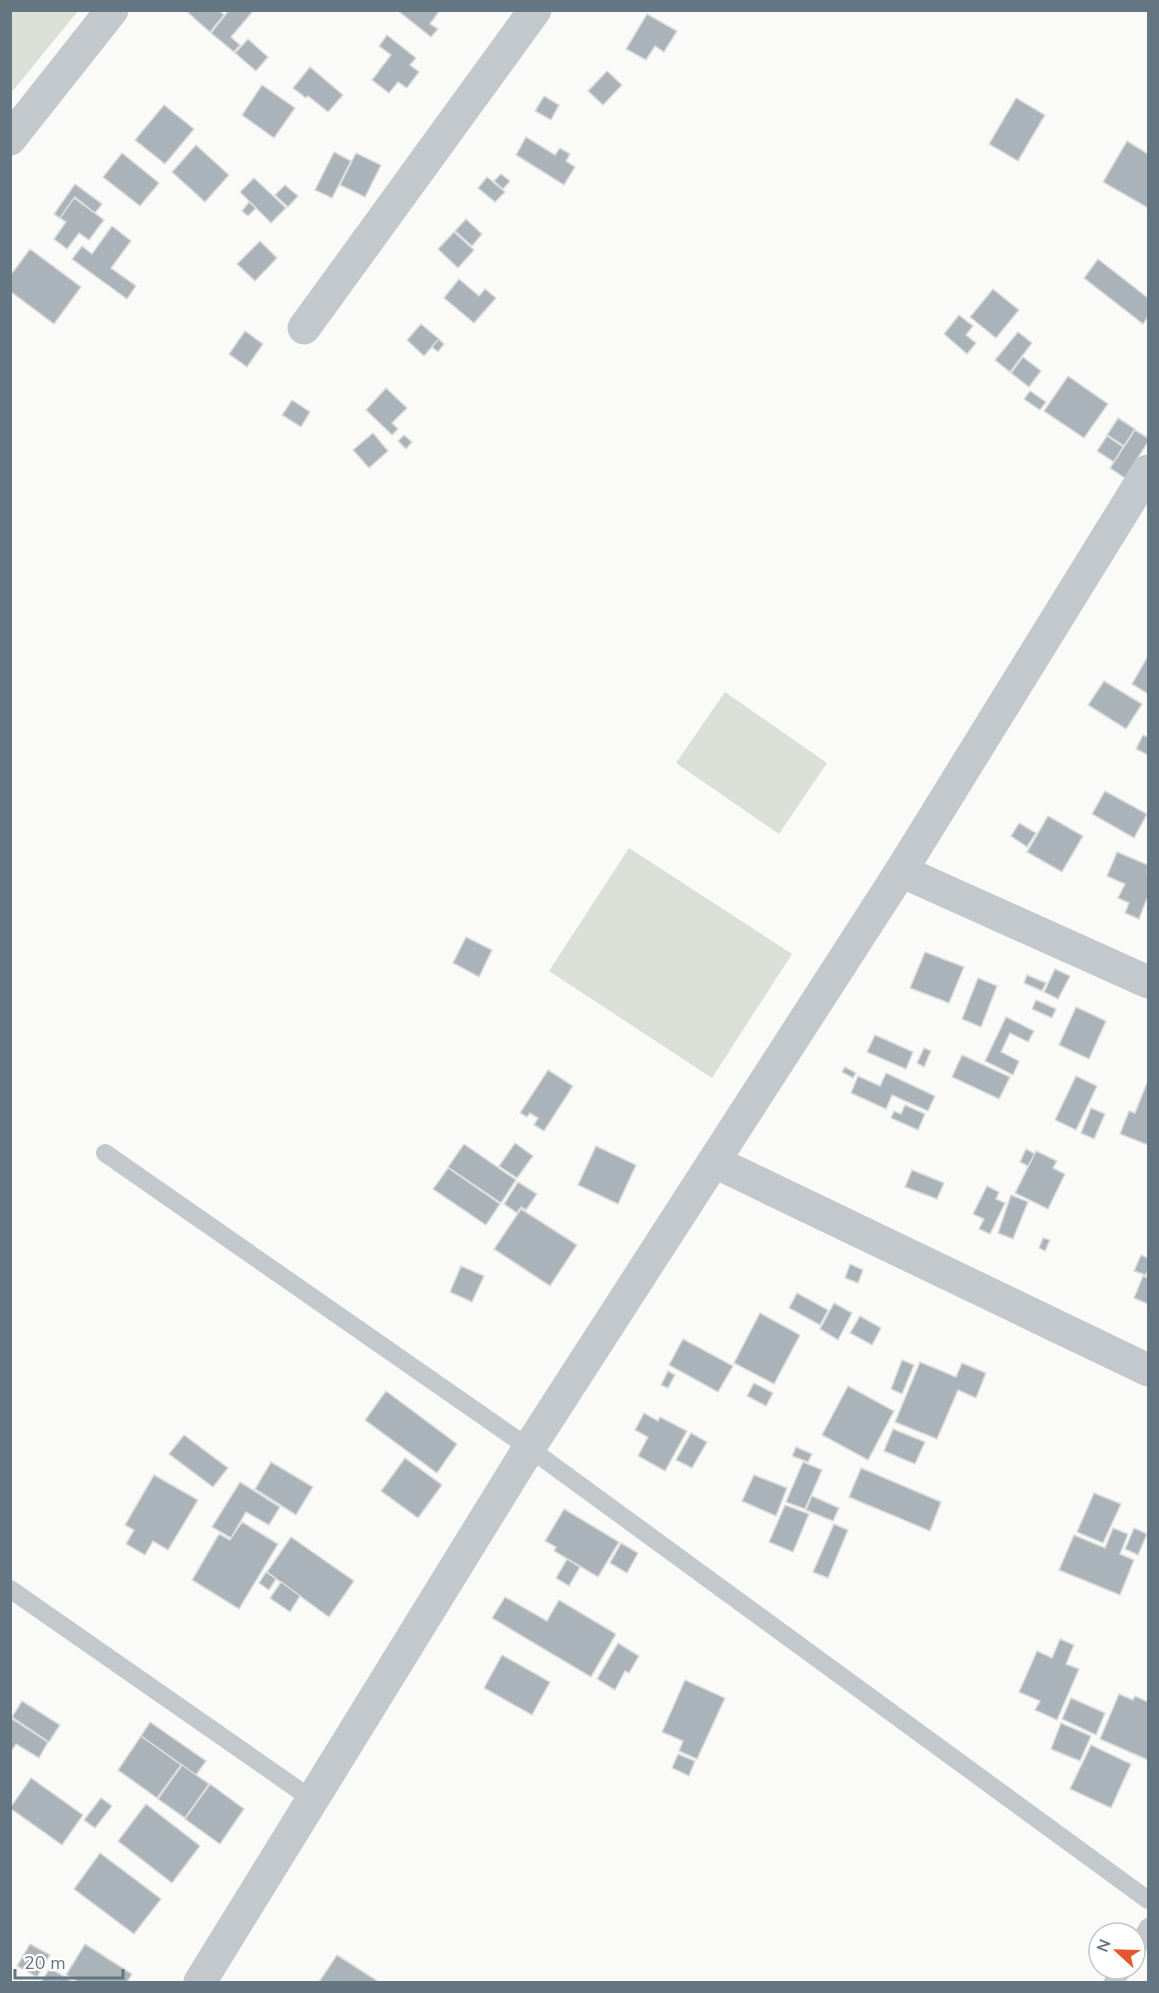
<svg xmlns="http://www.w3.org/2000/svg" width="1159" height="1993" font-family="'Nunito Sans',sans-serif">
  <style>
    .green { fill: #dadfd7 }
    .building { fill: #aab3b9; stroke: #dcdcda; stroke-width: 1.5 }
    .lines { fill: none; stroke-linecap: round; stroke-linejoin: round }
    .service { stroke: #c3c8cc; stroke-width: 18 }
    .minor { stroke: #c3c8cc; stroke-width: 33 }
  </style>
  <rect width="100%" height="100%" fill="#fafaf8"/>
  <g class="green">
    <path d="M11,10L78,11L11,93L10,11Z"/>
    <path d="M725,692L827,763L779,834L676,763Z"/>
    <path d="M629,848L792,954L712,1078L549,971Z"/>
  </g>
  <g class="building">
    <path d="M185,10H219L224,15L210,32Z"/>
    <path d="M229,10H254L231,37L240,45L234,52L211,33Z"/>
    <path d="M397,10H440L430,24L438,29L431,37Z"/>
    <path d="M647,14L677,31L664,52L655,46L646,60L626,49Z"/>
    <path d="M387,35L416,58L410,65L419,72L407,88L398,82L389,93L372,80L391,55L379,46Z"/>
    <path d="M248,39L268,57L256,71L235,53Z"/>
    <path d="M310,67L343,95L328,112L308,96L306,98L293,88Z"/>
    <path d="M607,71L622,85L603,105L588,91Z"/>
    <path d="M262,85L295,108L274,138L242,115Z"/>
    <path d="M544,96L559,105L551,120L535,111Z"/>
    <path d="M1016,98L1045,115L1018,161L989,144Z"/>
    <path d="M164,105L194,129L165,164L135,140Z"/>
    <path d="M526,137L555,155L560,148L570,154L566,161L575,167L564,185L516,155Z"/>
    <path d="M1127,141L1148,154V208L1103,182Z"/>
    <path d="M196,145L229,175L205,202L172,172Z"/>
    <path d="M334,152L351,161L332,198L315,190Z"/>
    <path d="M122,153L159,183L140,206L103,177Z"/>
    <path d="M356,153L381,165L365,197L340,185Z"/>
    <path d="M501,174L510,181L503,189L494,181Z"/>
    <path d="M487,177L505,192L495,202L478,188Z"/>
    <path d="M254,178L286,208L271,223L240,192Z"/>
    <path d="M75,184L102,204L95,213L75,197L60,218L54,214Z"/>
    <path d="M285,185L298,196L288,207L275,195Z"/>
    <path d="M74,198L104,220L89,240L79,233L67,249L54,239L66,222L60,218Z"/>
    <path d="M249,202L256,208L248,216L242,211Z"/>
    <path d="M466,219L482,234L472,246L455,231Z"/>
    <path d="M112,226L131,241L111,268L136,286L127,299L72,259L82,246L92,254Z"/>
    <path d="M454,232L474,250L458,268L438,249Z"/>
    <path d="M260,241L277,258L255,281L237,264Z"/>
    <path d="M30,249L81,287L54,324L10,291V276Z"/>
    <path d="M1098,259L1148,298V317L1143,324L1084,278Z"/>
    <path d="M459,279L479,296L485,289L496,298L474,323L444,298Z"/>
    <path d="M993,289L1019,310L996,338L970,317Z"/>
    <path d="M959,315L973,326L966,335L976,343L967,354L944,334Z"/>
    <path d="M421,324L439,339L424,356L407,340Z"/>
    <path d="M245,331L263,344L247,367L229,354Z"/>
    <path d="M1018,332L1032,343L1010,372L995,360Z"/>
    <path d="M439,339L444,344L438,352L432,347Z"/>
    <path d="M1023,357L1041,371L1029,387L1011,373Z"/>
    <path d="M1068,376L1108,404L1084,438L1044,411Z"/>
    <path d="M386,388L407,408L392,423L398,429L392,435L366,410Z"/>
    <path d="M1030,391L1046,402L1040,410L1024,399Z"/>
    <path d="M292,400L310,412L301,427L282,415Z"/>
    <path d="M1118,418L1135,429L1124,446L1107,435Z"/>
    <path d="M1135,430L1148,438V442L1125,478L1110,468Z"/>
    <path d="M373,433L388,451L369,468L353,450Z"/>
    <path d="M404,435L412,442L406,449L398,441Z"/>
    <path d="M1107,436L1123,447L1114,462L1097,451Z"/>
    <path d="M1148,656V694L1132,684Z"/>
    <path d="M1104,681L1142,704L1126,729L1088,705Z"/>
    <path d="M1143,735L1148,737V755L1136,749Z"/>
    <path d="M1105,791L1147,814L1134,838L1092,814Z"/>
    <path d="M1048,816L1083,836L1062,872L1027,852Z"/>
    <path d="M1019,823L1036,833L1027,847L1011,836Z"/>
    <path d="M1117,852L1148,865L1147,873H1148V896L1139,919L1125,913L1129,903L1118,898L1125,884L1107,876Z"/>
    <path d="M466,937L492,950L479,977L453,963Z"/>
    <path d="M925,952L964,967L949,1003L910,988Z"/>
    <path d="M1055,969L1070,976L1058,999L1044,992Z"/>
    <path d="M1027,975L1046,983L1042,991L1024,983Z"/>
    <path d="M978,978L997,986L981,1027L962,1019Z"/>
    <path d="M1036,1000L1056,1009L1052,1018L1032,1009Z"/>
    <path d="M1076,1007L1106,1021L1089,1059L1059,1045Z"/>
    <path d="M1006,1017L1034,1031L1028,1042L1010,1033L1001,1052L1019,1061L1013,1075L985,1061Z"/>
    <path d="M875,1035L913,1052L906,1069L867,1052Z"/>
    <path d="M924,1048L931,1051L924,1067L917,1063Z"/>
    <path d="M962,1055L1010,1077L999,1099L952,1077Z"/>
    <path d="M845,1067L856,1073L853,1078L842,1072Z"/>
    <path d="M548,1070L573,1086L544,1131L534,1125L538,1118L530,1113L527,1117L520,1113Z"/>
    <path d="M886,1073L935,1096L928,1111L892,1095L886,1109L851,1093L858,1076L880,1086Z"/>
    <path d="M1076,1076L1097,1086L1076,1130L1055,1120Z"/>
    <path d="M1148,1080V1145L1120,1134L1129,1111L1135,1113Z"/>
    <path d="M905,1105L925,1114L918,1130L891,1118L894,1111L901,1114Z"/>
    <path d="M1091,1108L1105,1114L1094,1139L1081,1133Z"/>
    <path d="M515,1143L533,1156L517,1178L499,1166Z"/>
    <path d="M464,1144L516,1180L501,1203L448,1167Z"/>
    <path d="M596,1146L636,1165L618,1204L578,1185Z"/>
    <path d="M1026,1149L1035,1154L1028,1166L1020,1162Z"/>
    <path d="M1036,1151L1057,1161L1053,1168L1065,1174L1048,1209L1015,1193Z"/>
    <path d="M448,1168L500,1204L486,1225L433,1189Z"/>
    <path d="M912,1170L944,1183L937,1199L905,1187Z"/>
    <path d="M518,1182L537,1194L526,1210L521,1207L517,1213L504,1204Z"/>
    <path d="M987,1186L999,1192L996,1199L1005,1203L990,1234L979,1229L984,1219L973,1214Z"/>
    <path d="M1011,1195L1028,1202L1013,1239L998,1233Z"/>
    <path d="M521,1209L577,1245L550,1286L494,1249Z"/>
    <path d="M1043,1238L1050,1240L1045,1251L1039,1248Z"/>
    <path d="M1141,1255L1148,1258V1269L1146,1275L1134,1271Z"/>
    <path d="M850,1264L863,1270L858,1283L845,1278Z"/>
    <path d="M461,1266L484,1276L472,1302L450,1292Z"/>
    <path d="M1143,1276L1148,1278V1304L1134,1298Z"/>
    <path d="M797,1293L828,1310L820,1325L789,1308Z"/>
    <path d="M834,1303L852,1313L838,1340L820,1329Z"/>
    <path d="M760,1313L800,1335L774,1384L734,1363Z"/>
    <path d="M860,1316L881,1328L872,1345L850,1333Z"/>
    <path d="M683,1339L733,1366L718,1392L669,1365Z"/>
    <path d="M902,1360L914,1365L902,1394L891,1389Z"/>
    <path d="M920,1362L956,1377L962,1363L986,1373L976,1398L958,1390L937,1439L895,1422Z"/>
    <path d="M668,1371L675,1375L668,1388L661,1385Z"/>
    <path d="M754,1383L773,1393L766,1406L747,1396Z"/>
    <path d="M848,1386L894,1411L868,1460L822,1435Z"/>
    <path d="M386,1391L457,1444L437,1473L365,1420Z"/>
    <path d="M644,1413L658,1421L660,1417L687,1431L665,1471L638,1456L648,1437L635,1430Z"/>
    <path d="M893,1429L925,1442L915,1464L884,1451Z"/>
    <path d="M691,1433L707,1442L692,1468L676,1460Z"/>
    <path d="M184,1435L228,1468L213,1487L169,1454Z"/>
    <path d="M796,1447L812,1454L808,1462L792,1456Z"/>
    <path d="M405,1458L442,1485L418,1518L381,1491Z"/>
    <path d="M271,1462L313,1487L296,1515L255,1489Z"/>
    <path d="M803,1462L822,1470L805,1509L786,1502Z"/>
    <path d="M861,1468L941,1502L930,1531L849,1497Z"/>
    <path d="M154,1475L198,1500L168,1550L153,1541L145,1555L126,1544L134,1530L125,1525Z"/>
    <path d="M754,1475L787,1488L776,1516L742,1501Z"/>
    <path d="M240,1482L280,1507L269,1525L246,1512L231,1538L212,1527Z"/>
    <path d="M1094,1493L1121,1504L1103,1543L1077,1532Z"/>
    <path d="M812,1496L839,1508L833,1521L806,1510Z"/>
    <path d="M785,1505L809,1514L793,1552L769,1542Z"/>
    <path d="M564,1509L619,1542L598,1577L554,1551L556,1547L545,1541Z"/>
    <path d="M242,1522L278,1544L239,1609L192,1580L219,1534L230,1540Z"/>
    <path d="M834,1524L848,1530L828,1578L813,1572Z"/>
    <path d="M1113,1528L1128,1534L1120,1554L1134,1560L1120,1595L1059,1570L1074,1535L1105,1548Z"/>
    <path d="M1134,1528L1147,1534L1138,1555L1125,1549Z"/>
    <path d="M291,1537L354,1581L329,1617L267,1572Z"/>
    <path d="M621,1543L638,1553L627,1573L610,1563Z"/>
    <path d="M567,1559L580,1567L569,1586L556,1578Z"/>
    <path d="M266,1572L276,1579L269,1590L259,1583Z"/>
    <path d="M281,1582L300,1596L290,1612L270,1598Z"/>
    <path d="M505,1597L547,1621L559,1600L616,1634L591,1677L492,1618Z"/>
    <path d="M1060,1639L1074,1645L1066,1664L1079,1669L1057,1720L1035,1710L1040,1701L1019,1692L1037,1651L1052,1658Z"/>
    <path d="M618,1643L639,1656L629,1673L625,1671L615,1690L597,1679Z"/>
    <path d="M502,1655L550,1682L532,1715L484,1688Z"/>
    <path d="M685,1680L725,1698L697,1759L679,1751L683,1741L662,1732Z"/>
    <path d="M1119,1694L1133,1700L1135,1696L1148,1702V1760L1100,1739Z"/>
    <path d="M1071,1698L1105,1713L1096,1735L1062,1719Z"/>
    <path d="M22,1701L60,1725L49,1742L12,1717Z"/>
    <path d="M11,1718L48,1742L39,1758L16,1744L10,1753Z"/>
    <path d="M150,1722L206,1761L196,1775L141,1736Z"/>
    <path d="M1061,1723L1091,1736L1080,1761L1051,1749Z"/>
    <path d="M141,1736L181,1765L157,1798L118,1770Z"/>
    <path d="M1091,1745L1131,1764L1111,1808L1070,1789Z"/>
    <path d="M678,1754L695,1761L689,1776L672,1768Z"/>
    <path d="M182,1765L209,1784L185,1818L158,1799Z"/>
    <path d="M31,1778L83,1815L62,1845L10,1808Z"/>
    <path d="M210,1784L244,1809L220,1844L185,1819Z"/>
    <path d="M101,1798L112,1806L95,1828L84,1820Z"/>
    <path d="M146,1804L200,1846L172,1883L118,1841Z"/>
    <path d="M100,1853L161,1899L134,1934L74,1889Z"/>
    <path d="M30,1944L50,1955L37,1977L17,1966Z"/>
    <path d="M85,1944L132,1974L127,1982H78L66,1975Z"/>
    <path d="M337,1955L379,1982H319Z"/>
    <path d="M50,1968L73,1982H41Z"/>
  </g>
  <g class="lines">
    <g class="service">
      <path d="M105,1153L529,1448L1148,1900"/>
      <path d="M10,1589L313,1800"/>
      <path d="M1135,1952L1148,1927"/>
      <path d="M1113,1982L1124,1969"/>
    </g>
    <g class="minor">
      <path d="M10,139L112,10"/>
      <path d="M304,328L535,10"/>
      <path d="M901,871L1148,982"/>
      <path d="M715,1162L1148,1370"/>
      <path d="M200,1982L529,1448L901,871L1148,471"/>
    </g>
  </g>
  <rect width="1159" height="1993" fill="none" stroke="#657683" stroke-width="24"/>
  <g transform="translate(1117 1951) rotate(292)"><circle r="28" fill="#ffffff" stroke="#c1c8cd" stroke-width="1.5"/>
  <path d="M0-4.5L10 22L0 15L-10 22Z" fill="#e4572e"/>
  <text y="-9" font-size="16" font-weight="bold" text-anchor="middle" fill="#657683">N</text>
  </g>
  <path d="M15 1969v9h108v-9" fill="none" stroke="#657683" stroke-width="3"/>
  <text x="24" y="1969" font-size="18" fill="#657683" stroke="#ffffff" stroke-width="4.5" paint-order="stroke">20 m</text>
</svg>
